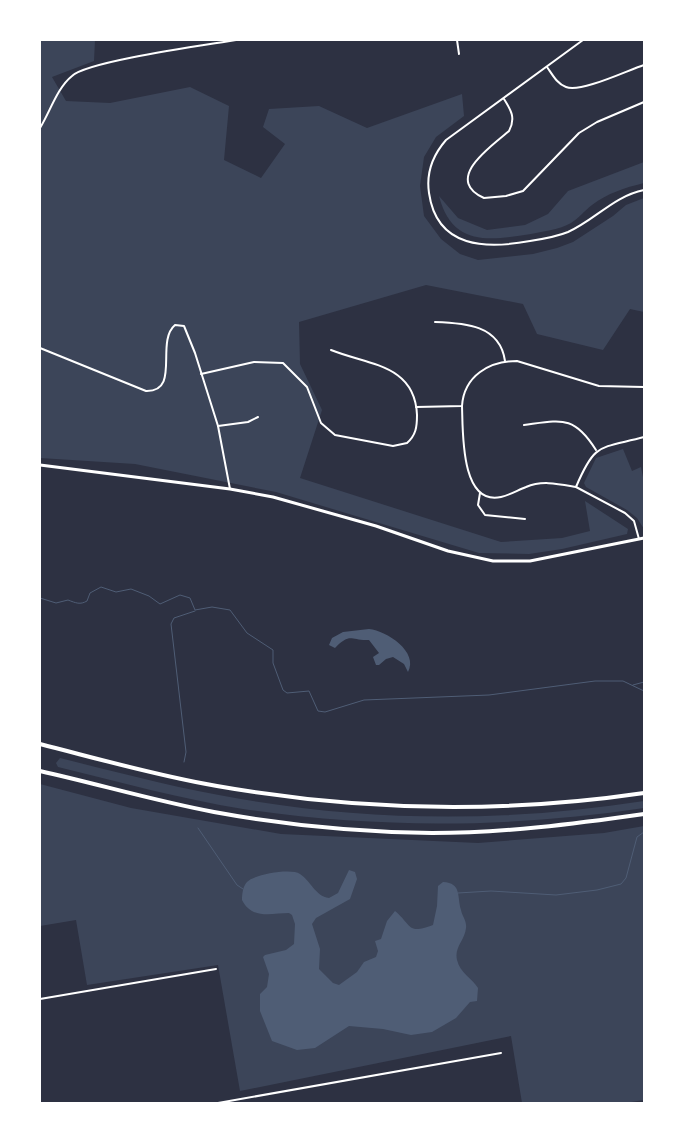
<svg xmlns="http://www.w3.org/2000/svg" width="684" height="1143" font-family="Rubik,sans-serif">
  <style>
    .green { fill: #3c4559 }
    .water { fill: #4f5d75 }
    .lines { fill: none; stroke-linecap: round; stroke-linejoin: round }
    .stream { stroke: #4f5d75; stroke-width: 1 }
    .minor { stroke: #fff; stroke-width: 2 }
    .secondary { stroke: #fff; stroke-width: 3 }
    .motorway { stroke: #fff; stroke-width: 4 }
  </style>
  <rect width="100%" height="100%" fill="#2d3142"/>
  <g class="green">
    <path d="M40,40H95L94,61L52,77L66,101L110,103L190,87L229,106L224,160L261,178L285,144L263,127L269,109L319,106L367,128L462,94L464,116L436,137L424,157L420,186L424,216L441,239L460,254L478,260L533,254L557,248L573,242L613,216L626,205L644,198V312L630,309L603,350L537,334L523,304L426,285L299,322L300,364L322,410L300,478L501,542L562,538L590,531L585,501L628,529L627,534L562,549L529,554L479,553L276,492L135,464L40,458Z"/>
    <path d="M644,162V183C624,188 608,193 592,205C584,211 579,218 571,223C559,230 544,231 531,234C488,241 452,246 439,196L458,218L487,230L525,225L548,214L568,191Z"/>
    <path d="M623,449L632,471L641,467L644,482V529L637,518L627,510L586,487L584,483L596,458Z"/>
    <path d="M60,758C120,773 180,789 241,799C374,822 511,822 644,801V808C511,828 377,829 243,809C181,799 120,782 58,767L56,763Z"/>
    <path d="M40,784L131,808L281,834L478,843L604,833L644,826V1100L625,1103H522L511,1036L240,1091L218,965L87,985L76,920L40,926Z"/>
  </g>
  <g class="water">
    <path d="M369,629C387,631 419,652 408,672L404,664L393,657L386,659L379,665H376L373,657L379,653L369,640C350,641 351,632 335,648L329,645L332,638L343,632Z"/>
    <path d="M349,870L355,872L357,879L350,899L316,918L312,924L320,949L319,969L333,983L339,985L357,972L364,962L376,957L378,951L375,941L381,939L387,921L395,911C412,925 407,935 433,925L437,906L438,886L443,882C462,883 457,897 461,910C462,916 467,921 466,928C465,940 454,947 457,960C460,973 472,978 478,988L477,1001L470,1002L456,1018L432,1032L411,1035L383,1029L349,1026L315,1048L297,1050L272,1041L260,1011V994L267,987L269,974L263,957L265,955L286,950L294,944L295,924L292,915L289,913C272,913 252,920 242,900C242,894 243,886 247,882C255,874 291,868 300,874C311,881 315,896 329,898L338,893Z"/>
  </g>
  <g class="lines">
    <g class="stream">
      <path d="M40,598L56,603L68,600C76,603 80,605 87,601L90,593L101,587L116,592L131,589L149,596L160,604L180,595L190,598L195,610L212,607L230,610L247,633L273,650V663L283,690L287,693L309,691L318,711L325,712L364,700L489,695L595,681H623L644,691"/>
      <path d="M633,685L644,682"/>
      <path d="M184,762L186,752L171,624L174,618L195,611"/>
      <path d="M198,828L237,885L243,889"/>
      <path d="M458,893L491,891L556,895L597,890L621,884L626,878L637,837L644,832"/>
    </g>
    <g class="minor">
      <path d="M457,40L459,54"/>
      <path d="M583,40L446,140C433,155 426,173 429,193C437,249 487,249 530,241C543,239 556,237 568,232C595,220 614,196 644,190"/>
      <path d="M547,67C552,74 557,84 566,87C581,93 628,70 644,65"/>
      <path d="M504,99C511,110 516,118 509,131C493,145 442,179 484,198L506,196L523,191L579,133L597,122L644,102"/>
      <path d="M40,128C50,112 57,88 72,76C88,61 207,45 236,40"/>
      <path d="M435,322C465,323 500,325 505,361"/>
      <path d="M40,348L146,391C181,392 155,342 175,325L184,326L195,353L218,426L230,489"/>
      <path d="M201,374L254,362L283,363L307,387L321,423L335,435L393,446L407,443C416,435 417,427 417,415C415,364 368,365 331,350"/>
      <path d="M462,406C463,430 460,506 501,497C510,495 518,490 526,487C542,480 559,484 576,487C595,442 599,449 644,437"/>
      <path d="M416,407L462,406C464,376 489,361 517,361L599,386L644,387"/>
      <path d="M524,425C562,420 574,415 596,450"/>
      <path d="M218,426L248,422L258,417"/>
      <path d="M576,487L625,513L634,521L639,539"/>
      <path d="M480,493L478,505L485,515L525,519"/>
      <path d="M40,999L216,969"/>
      <path d="M218,1103L501,1053"/>
    </g>
    <path class="secondary" d="M40,465L230,489L273,497L376,526L448,551L493,561H530L644,538"/>
    <g class="motorway">
      <path d="M40,744C99,759 158,776 217,786C359,811 501,814 644,793"/>
      <path d="M40,771C98,784 155,801 214,812C285,825 360,832 432,833C503,833 574,824 644,814"/>
    </g>
  </g>
  <rect width="684" height="1143" fill="none" stroke="#ffffff" stroke-width="82"/>
</svg>
